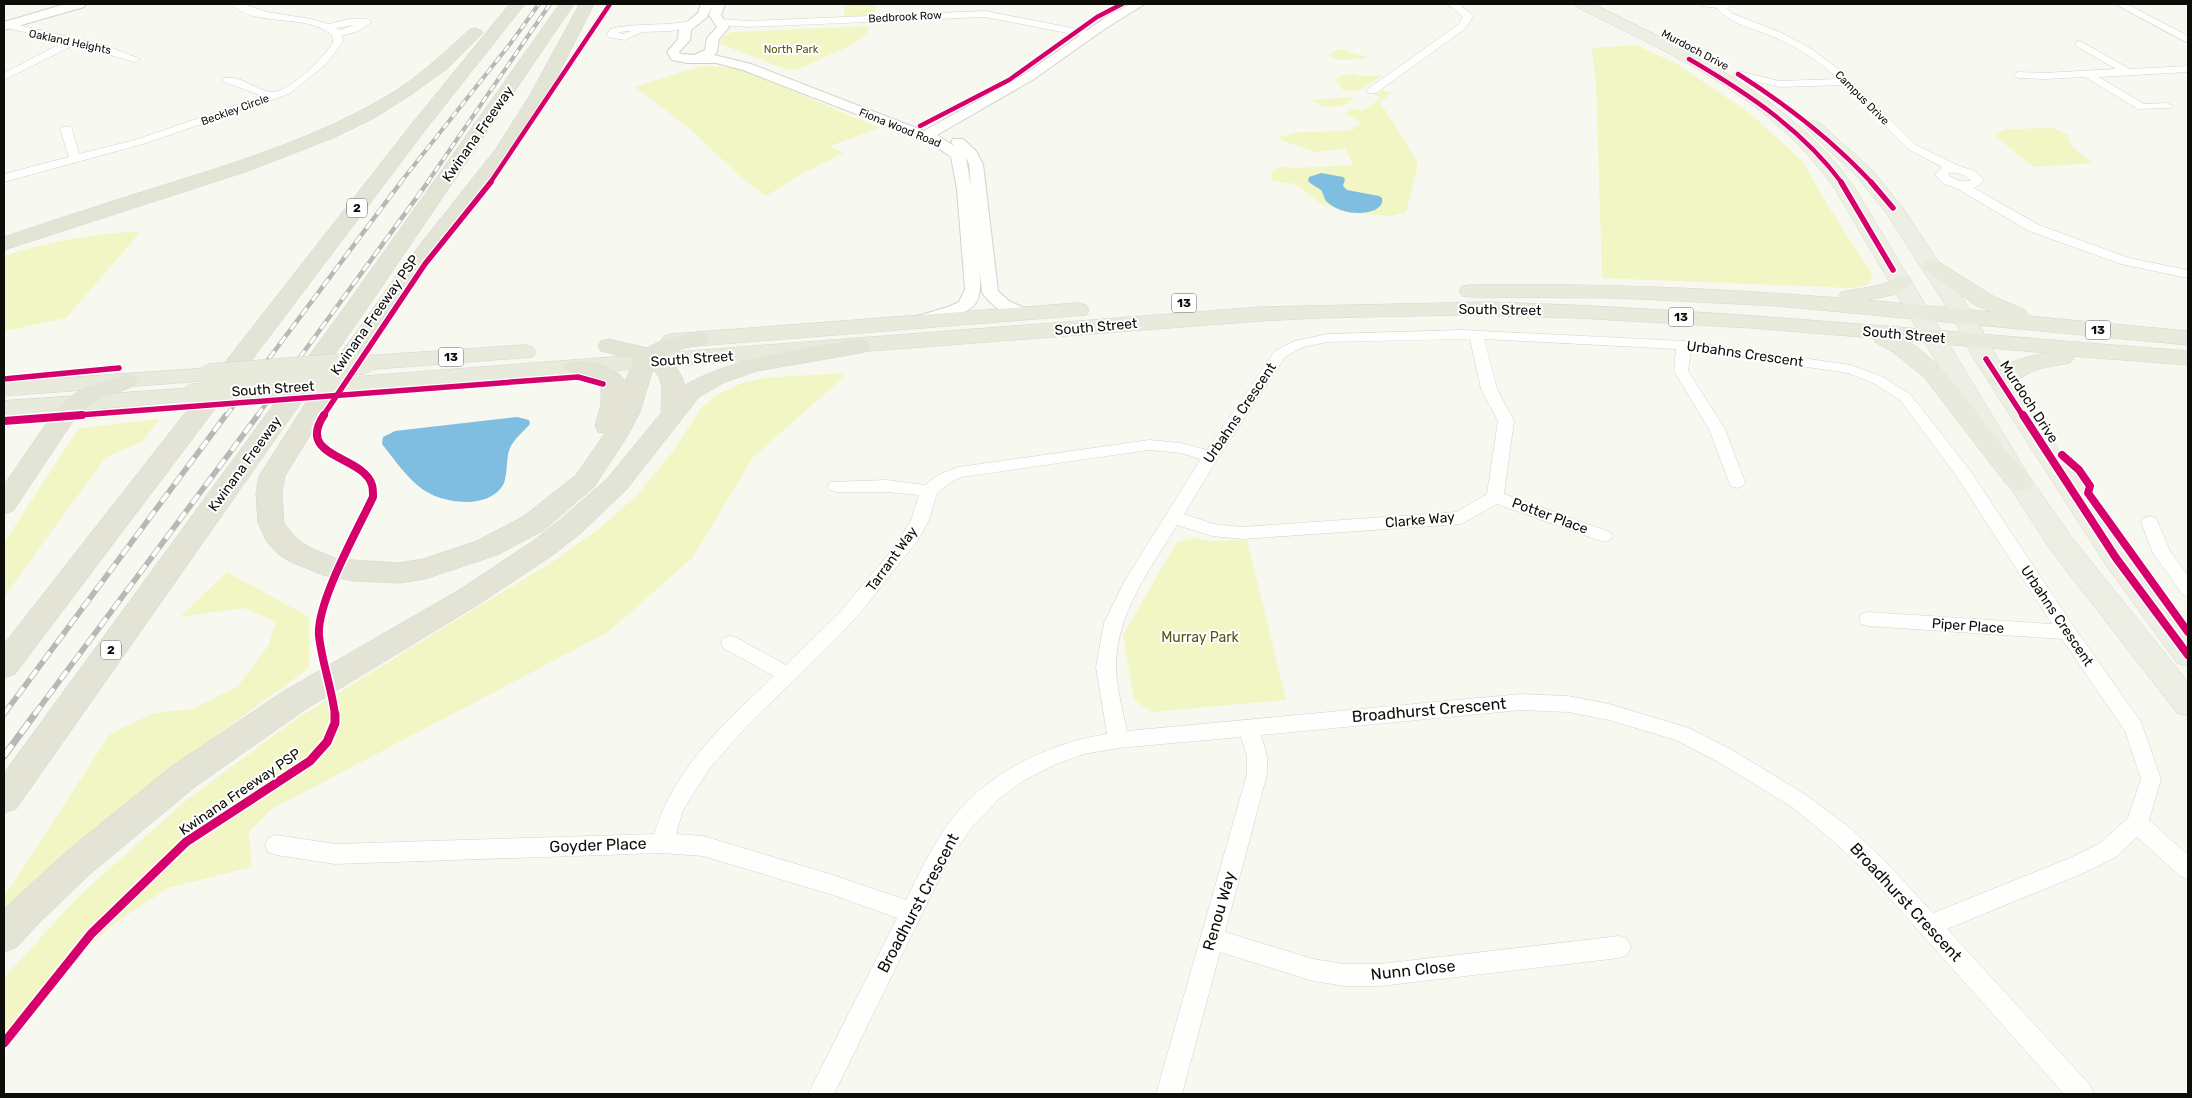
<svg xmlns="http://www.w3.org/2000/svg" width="2192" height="1098" font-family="Rubik,sans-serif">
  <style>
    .green { fill: #f2f6c5 }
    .water { fill: #7fbde1 }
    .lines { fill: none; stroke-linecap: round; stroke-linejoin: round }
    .minor-casing { stroke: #d2d3cd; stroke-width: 1 }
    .tertiary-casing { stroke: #d2d3cd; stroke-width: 2 }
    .secondary-casing { stroke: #d2d3cd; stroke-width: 2 }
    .primary-casing { stroke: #d5d6d2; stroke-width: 1 }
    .trunk-casing { stroke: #d5d6d2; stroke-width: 1 }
    .motorway-casing { stroke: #d5d6d2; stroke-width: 1 }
    .minor { fill: #fefefd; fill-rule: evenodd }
    .tertiary { fill: #fefefd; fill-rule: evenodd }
    .secondary { fill: #fefefd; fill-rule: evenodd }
    .primary { fill: #eeefe4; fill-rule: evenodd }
    .trunk { fill: #e8eadc; fill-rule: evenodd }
    .motorway { fill: #e3e4d5; fill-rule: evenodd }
    .rail-far3-casing { stroke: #b8b8b6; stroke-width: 4 }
    .rail-far2-casing { stroke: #b8b8b6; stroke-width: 4.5 }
    .rail-far1-casing { stroke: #b8b8b6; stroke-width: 5.5 }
    .rail-casing { stroke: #b8b8b6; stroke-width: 7 }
    .rail-far3 { stroke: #fff; stroke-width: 2.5; stroke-dasharray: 7; stroke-linecap: butt }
    .rail-far2 { stroke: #fff; stroke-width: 3; stroke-dasharray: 9; stroke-linecap: butt }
    .rail-far1 { stroke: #fff; stroke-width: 4; stroke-dasharray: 11; stroke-linecap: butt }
    .rail { stroke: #fff; stroke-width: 5; stroke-dasharray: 14; stroke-linecap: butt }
    .trunk-bridge-casing { stroke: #d5d6d2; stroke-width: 23; stroke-linecap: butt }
    .trunk-bridge { stroke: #e8eadc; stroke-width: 22 }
    .cycleway-far3-casing { stroke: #fff; stroke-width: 6 }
    .cycleway-far2-casing { stroke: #fff; stroke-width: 8 }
    .cycleway-far1-casing { stroke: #fff; stroke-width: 11 }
    .cycleway-casing { stroke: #fff; stroke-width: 12 }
    .cycleway-far3 { stroke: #d6006c; stroke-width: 4.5 }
    .cycleway-far2 { stroke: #d6006c; stroke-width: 5.5 }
    .cycleway-far1 { stroke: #d6006c; stroke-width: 8 }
    .cycleway { stroke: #d6006c; stroke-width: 9 }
    .labels { text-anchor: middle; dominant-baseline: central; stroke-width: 4; stroke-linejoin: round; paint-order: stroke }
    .far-street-label { font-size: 11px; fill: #0d0d09; stroke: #fff }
    .far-park-label { font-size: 11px; fill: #545712; stroke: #fff }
    .shield { fill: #fff; stroke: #565653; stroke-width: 1 }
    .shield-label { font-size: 12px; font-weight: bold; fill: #0d0d09 }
    .street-label { font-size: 14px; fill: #0d0d09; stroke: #fff }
    .park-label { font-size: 14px; fill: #545712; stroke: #fff }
    .near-street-label { font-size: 16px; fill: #0d0d09; stroke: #fff }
  </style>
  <rect width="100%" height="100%" fill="#f7f8f0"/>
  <g class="green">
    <path d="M845,4H875V13L872,15L844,16Z"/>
    <path d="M868,26L867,33L855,43L802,68L788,70L720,44L723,37L732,32Z"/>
    <path d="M1636,45L1677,64L1751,114L1802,161L1827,204L1873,276L1867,285L1850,288L1602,278L1596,85L1592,48Z"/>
    <path d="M1338,49L1349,51L1348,52L1370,58L1340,60L1328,56Z"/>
    <path d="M701,66L730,67L746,71L879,128L830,146L844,153L800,175L766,196L743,179L690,129L635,87Z"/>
    <path d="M1356,74L1357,76L1383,75C1370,84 1359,94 1343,90L1336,80L1342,75Z"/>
    <path d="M1383,90L1392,93L1380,102L1418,163L1406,212L1391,216L1350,213L1321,204L1296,184L1273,181L1271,174L1281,166L1295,168L1354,165L1345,149L1315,152L1281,140L1279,136L1290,135L1289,133L1354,130L1353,127L1359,125L1361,122L1345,114L1354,108L1362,111L1382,98L1375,95Z"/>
    <path d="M1349,97L1353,99C1342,109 1323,110 1312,100Z"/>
    <path d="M2052,128L2070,135L2068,137L2072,146L2092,163L2034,167L1995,136L2004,129Z"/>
    <path d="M141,231L66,318L4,331V256C49,241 93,234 141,231Z"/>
    <path d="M844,373V377L754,456L693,557L608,632L272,809L249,832L252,867L168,888L116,922L31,1000L4,1036V978L79,896L183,803L296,719L481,605L551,563L599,529L637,495L671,454L700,410L716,395L740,384L763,378Z"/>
    <path d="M160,419L142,441L105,458L4,597V543L79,428Z"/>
    <path d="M1194,538L1212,541L1247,540L1286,700L1152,712L1134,700L1123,635L1177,542Z"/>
    <path d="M227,572L309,617V668L172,768L17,906L4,905V897L110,734L154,713L193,709L238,686L268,646L276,622L244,608L180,617Z"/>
  </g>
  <g class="water">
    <path d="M1321,173L1343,177L1345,179L1343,186L1347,190L1379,196L1382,198C1383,204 1380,207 1375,210C1360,216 1338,213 1326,201C1324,198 1323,193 1321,190C1317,187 1312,185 1308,181L1309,177Z"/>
    <path d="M517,417L529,420L530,424C524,431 514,439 510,448C505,459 509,479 501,488C493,498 481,501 470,502C422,502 409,478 382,444L383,437L395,431Z"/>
  </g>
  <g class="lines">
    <g class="minor-casing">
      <g id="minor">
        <path d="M231,4H243L267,12L311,19L328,24L351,19H367L372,22L358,31L342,36L343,42L326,64L289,94L143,144L4,182V174L69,157L60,129L62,127H70L72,129L79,154L135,140L263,96L224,82L223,80L224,78C241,74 257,92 273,92C288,93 327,55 333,42L332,35C304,12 258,29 231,4ZM355,25L339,30L336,28Z"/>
        <path d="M1447,4H1459L1471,14L1473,16L1466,28L1376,93H1368L1367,91L1368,89L1459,24L1463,16Z"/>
        <path d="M1700,4H1731L1727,8L1731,13L1782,33L1810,48L1843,72L1916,145L1959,166L1975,171L1984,181L1974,188L2039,225L2129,258L2188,270V278L2121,264L2029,231L1956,188L1944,184L1935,175L1942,167L1908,149L1844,85L1779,87L1734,76L1733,74L1738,71L1779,81L1838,79C1820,61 1795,46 1772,36C1754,29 1730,24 1717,8L1702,6ZM1948,173C1956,172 1965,174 1971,181H1960L1949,176Z"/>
        <path d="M2115,4H2127L2188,36V43Z"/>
        <path d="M985,11L1088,31L1093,34L1088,37L985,17L748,27L719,25L714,22L719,19L748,21Z"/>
        <path d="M690,21L695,24L693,26L671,31L642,32L625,40L608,37L607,35L610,29C636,22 663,27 690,21ZM625,31H631L624,34L618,33Z"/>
        <path d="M6,22L107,46L140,59L135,62L74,45L4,80V73L64,42L4,27V23Z"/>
        <path d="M2080,41L2130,69L2188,66V72L2099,77L2144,104L2167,103L2173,106L2171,108L2138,109L2085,77L2044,79L2018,78L2013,75L2018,72L2044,73L2116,69L2076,46V42Z"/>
        <path d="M1462,330L1684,341L1851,365L1883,377L1910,394L1969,469L2074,627L2141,722L2161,779L2149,820L2188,855V879L2180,876L2137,837L2116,857L2086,872L1947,929L2090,1085L2094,1094H2064L1869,875L1833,841L1792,807L1718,762L1676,740L1609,720L1568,712L1521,710L1261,735L1267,756V774L1225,932L1313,959L1345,964H1380L1619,936L1627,939L1631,947L1627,955L1619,958L1380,986H1345L1313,981L1220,952L1182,1094H1156L1247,774V756L1241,737L1118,748L1084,754L1054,765L1023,781L999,799L972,827L947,863L834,1094H808L897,918L833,895L703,856L662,853L335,864L276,855L268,852L265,845L268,838L276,835L335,844L654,834C674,768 725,722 774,676L723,648L721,643L723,638L730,636L737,638L786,665L839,613L897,544L911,520L919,495L887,492H836L830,490L828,486L830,482L887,480L925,485L940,474L959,467L1149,440L1181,443L1207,450L1275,351L1294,341L1328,334ZM1470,339L1481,389L1498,421L1487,494L1457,512L1242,527L1213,524L1184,514L1218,458L1285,357L1303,347L1328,342ZM1484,339L1676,349L1674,371L1709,429L1729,482L1731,486L1737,488L1743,486L1745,482L1725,429L1688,371L1691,350L1848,373L1873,383L1900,400L1957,477L2052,624L1868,612L1861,614L1859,619L1861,624L1868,626L2062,639L2125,731L2141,779L2128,818L2100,843L2070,858L1933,913L1885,861L1849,827L1806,795L1732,750L1689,728L1609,704L1568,696L1521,694L1127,731C1123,711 1116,686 1116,667C1116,613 1151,568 1177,525L1212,536L1242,539L1461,524L1497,504L1598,540L1604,542L1610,540L1613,536L1610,532L1504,494L1514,421L1497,389ZM1149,450L1181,453L1201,459L1124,582L1104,623L1096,667L1107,734C1044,744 980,776 944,830C929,852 918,876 906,900L833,875L703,836L676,834L683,810L710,768L746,727L833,642L861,612L918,540L929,520L937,493L951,482L962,477Z"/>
        <path d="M2150,516L2156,518L2170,551L2188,576V596L2182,594L2153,553L2141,522L2144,518Z"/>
      </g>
    </g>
    <g class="tertiary-casing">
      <path id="tertiary" d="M701,4H713L707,17L691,30L690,40L679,52L680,54L694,55L705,50L707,38L717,27L709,15L713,4H725L721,15L729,27L719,39L717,52L714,55L751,64L924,131L1025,74L1109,15L1130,4H1145L1106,28L1034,79L937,135L954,146L951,142L953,139H963L976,151L983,164L998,291L1009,301L1029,310L1032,314L1029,318C1012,322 991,306 982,292L979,265C983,305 978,309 941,320C932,323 923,327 914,325L911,321L914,317L948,307L959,302L965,289L957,189L951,157L931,143L743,70L716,63H687L672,60L667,52L678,39L679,29L698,13ZM966,157L969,164L971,188Z"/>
    </g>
    <g class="secondary-casing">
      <path id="secondary" d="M65,4H86L84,7L4,30V22Z"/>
    </g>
    <g class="primary-casing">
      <g id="primary">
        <path d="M1575,4H1593C1689,51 1791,97 1854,187L2030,478L2073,539L2188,682V716L2177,713L2053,553L2011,489L1835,189C1820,168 1804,149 1785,132C1726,77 1648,43 1577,7Z"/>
        <path d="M1813,121L1819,122L1872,170L1903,208L1975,317L1998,359L2126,551L2188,633V666L2177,663L2106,565L1974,359L1953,317L1885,211L1858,178L1804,126L1807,122Z"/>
      </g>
    </g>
    <g class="trunk-casing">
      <g id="trunk">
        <path d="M1932,260L1939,262L1993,296L2025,310L2028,316L2188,331V345L1778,306L1620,298L1470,297L1462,296L1459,291L1462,286L1470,285C1593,283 1716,288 1839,298L1841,292L1881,285L1901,276L1909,277L1912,282C1902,296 1882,297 1866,300L1992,312L1977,306L1925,270L1922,266L1925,262Z"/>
        <path d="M1489,302C1723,309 1955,333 2188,351V365L2072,356L2074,358L2070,363C2060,365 2049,366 2039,369C2022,374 2009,390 1992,385L1988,380C2000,362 2027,357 2047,353L1908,341C1948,367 1972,408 2001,444C2011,457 2024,469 2033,483L2029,489C2017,492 2012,491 2004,481L1924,377L1893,352L1875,342L1873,338L1752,328L1577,318L1460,315L1318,318L1260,321L351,391L343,389L339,384L343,379L351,377L1260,307Z"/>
        <path d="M1078,303L1086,305L1089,310L1086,315L672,348L664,346L661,341L664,336L672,334Z"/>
        <path d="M525,345L533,347L536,352L533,357L364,370L356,368L352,363L356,358L364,356Z"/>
        <path d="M209,368L217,370L221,375L217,380L4,396V382Z"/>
        <path d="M192,388L200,390L204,395L200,400L4,417V401Z"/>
      </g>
    </g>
    <g class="motorway-casing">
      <g id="motorway">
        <path d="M510,4H525L426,129L15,674L4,678V644L414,121Z"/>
        <path d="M560,4H574L368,307L16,809L4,813V773L352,297Z"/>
        <path d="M580,4H594L548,95L512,153L422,269L327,407L285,476L282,493L284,523L298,540L311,548L337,559L399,563L423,559L477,541L524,516L576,475L605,433L598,432L595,426L601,404V383L596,378L568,372L564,367L568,362C586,358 617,365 625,382L634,359L601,351L598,346L601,341L609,339L647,348L661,341L683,335L698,332L706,334L709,339L706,344L684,348L665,356C675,364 681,373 685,385C739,355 800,350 860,339L868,341L871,346L868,351L860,353L757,371L725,382L699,397L626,490L581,533L553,555L479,604L306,709L196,786L90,874L38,924L17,947L4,952V909L66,852L172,766L284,691L459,590L533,541L561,519L608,478L661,413L662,387L659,377L653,369L640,412L628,435L594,487L544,530L497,555L425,579L399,583L354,581L323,575L291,562L278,554L267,542L258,523L256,493L259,476L307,401L407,261L495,150L530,95Z"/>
        <path d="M475,28L481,30L483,33L448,68L412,94L374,118L333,138L248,171L4,250V237C52,221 100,205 148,190C234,163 323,137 400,88C425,71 447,50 469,30Z"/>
        <path d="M126,374L134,376L138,381C131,391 112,392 101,398C90,404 81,412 73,421L13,511L4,514V485L55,411L70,397L84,388Z"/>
      </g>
    </g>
    <use href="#minor" class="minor"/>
    <use href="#tertiary" class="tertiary"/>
    <use href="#secondary" class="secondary"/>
    <use href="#primary" class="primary"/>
    <use href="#trunk" class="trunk"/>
    <use href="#motorway" class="motorway"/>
    <g class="rail-far3-casing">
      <g id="rail-far3">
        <path d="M400,183L510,44L539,4"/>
        <path d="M427,183L550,4"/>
      </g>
    </g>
    <g class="rail-far2-casing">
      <g id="rail-far2">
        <path d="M226,416L401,182"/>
        <path d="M257,416L428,182"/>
      </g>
    </g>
    <g class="rail-far1-casing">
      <g id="rail-far1">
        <path d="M4,714L226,415"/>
        <path d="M34,715L258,415"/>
      </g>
    </g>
    <g class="rail-casing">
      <path id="rail" d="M4,756L35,714"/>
    </g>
    <use href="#rail-far3" class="rail-far3"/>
    <use href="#rail-far2" class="rail-far2"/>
    <use href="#rail-far1" class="rail-far1"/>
    <use href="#rail" class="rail"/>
    <g class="trunk-bridge-casing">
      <g id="trunk-bridge">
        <path d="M209,375L364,363"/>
        <path d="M192,395L351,384"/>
      </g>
    </g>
    <use href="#trunk-bridge" class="trunk-bridge"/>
    <g class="cycleway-far3-casing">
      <g id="cycleway-far3">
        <path d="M1689,59C1747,93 1802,129 1842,183"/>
        <path d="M1738,74C1787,105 1832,140 1872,183"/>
        <path d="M920,126L1009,80L1097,17L1122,4"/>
        <path d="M490,183L610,4"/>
      </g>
    </g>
    <g class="cycleway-far2-casing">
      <g id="cycleway-far2">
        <path d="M1841,182L1893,270"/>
        <path d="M1871,182L1893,208"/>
        <path d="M1986,359L2023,416"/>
        <path d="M4,379L119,368"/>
        <path d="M66,416L578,377L603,384"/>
        <path d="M323,416L425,264L491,182"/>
      </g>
    </g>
    <g class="cycleway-far1-casing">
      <g id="cycleway-far1">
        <path d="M324,415C295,458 363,455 372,485C373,488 373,493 373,497C358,529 316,603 319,636C322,663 332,689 335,715"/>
        <path d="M2023,415L2116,558L2188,655"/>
        <path d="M4,421L82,415"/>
        <path d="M2062,455L2079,470L2090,486L2088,493L2188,632"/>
      </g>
    </g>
    <g class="cycleway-casing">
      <path id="cycleway" d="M4,1043L91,934L186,842L310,761L327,742L335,723V714"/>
    </g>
    <use href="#cycleway-far3" class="cycleway-far3"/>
    <use href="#cycleway-far2" class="cycleway-far2"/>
    <use href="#cycleway-far1" class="cycleway-far1"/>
    <use href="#cycleway" class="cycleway"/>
  </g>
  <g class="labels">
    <g class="far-street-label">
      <text transform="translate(905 17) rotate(-3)">Bedbrook Row</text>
      <text transform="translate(70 42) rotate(12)">Oakland Heights</text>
      <text transform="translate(1695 50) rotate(28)">Murdoch Drive</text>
      <text transform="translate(1862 98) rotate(45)">Campus Drive</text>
      <text transform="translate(235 110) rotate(-20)">Beckley Circle</text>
      <text transform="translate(900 128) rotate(22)">Fiona Wood Road</text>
    </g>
    <g class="far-park-label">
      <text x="791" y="49">North Park</text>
    </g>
    <g class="shield">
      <rect x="347" y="198.5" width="20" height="19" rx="4"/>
      <rect x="1171.5" y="293.5" width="25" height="19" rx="4"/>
      <rect x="1668.5" y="307.5" width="25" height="19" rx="4"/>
      <rect x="2085.5" y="320.5" width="25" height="19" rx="4"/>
      <rect x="438.5" y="347.5" width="25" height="19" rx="4"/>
      <rect x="101" y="640.5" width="20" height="19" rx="4"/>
    </g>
    <g class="shield-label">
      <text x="357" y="208">2</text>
      <text x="1184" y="303">13</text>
      <text x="1681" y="317">13</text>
      <text x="2098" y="330">13</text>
      <text x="451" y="357">13</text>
      <text x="111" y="650">2</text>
    </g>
    <g class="street-label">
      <text transform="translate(478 134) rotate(-55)">Kwinana Freeway</text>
      <text transform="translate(1500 310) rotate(1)">South Street</text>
      <text transform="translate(375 315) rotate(-55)">Kwinana Freeway PSP</text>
      <text transform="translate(1096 327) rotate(-5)">South Street</text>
      <text transform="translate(1904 335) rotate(5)">South Street</text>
      <text transform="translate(1745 354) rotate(8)">Urbahns Crescent</text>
      <text transform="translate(692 359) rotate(-4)">South Street</text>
      <text transform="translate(273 389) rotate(-4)">South Street</text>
      <text transform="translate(2029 402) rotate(57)">Murdoch Drive</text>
      <text transform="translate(1240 413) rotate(-56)">Urbahns Crescent</text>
      <text transform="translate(245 464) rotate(-54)">Kwinana Freeway</text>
      <text transform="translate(1550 516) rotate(20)">Potter Place</text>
      <text transform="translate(1420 520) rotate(-5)">Clarke Way</text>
      <text transform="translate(892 559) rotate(-54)">Tarrant Way</text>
      <text transform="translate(2057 616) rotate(56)">Urbahns Crescent</text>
      <text transform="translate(1968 626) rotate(4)">Piper Place</text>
      <text transform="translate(240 792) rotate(-34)">Kwinana Freeway PSP</text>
    </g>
    <g class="park-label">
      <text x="1200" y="637">Murray Park</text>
    </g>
    <g class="near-street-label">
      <text transform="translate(1429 710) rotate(-5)">Broadhurst Crescent</text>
      <text transform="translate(598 845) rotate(-2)">Goyder Place</text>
      <text transform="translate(1906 902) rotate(47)">Broadhurst Crescent</text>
      <text transform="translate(918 903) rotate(-62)">Broadhurst Crescent</text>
      <text transform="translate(1219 911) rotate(-74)">Renou Way</text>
      <text transform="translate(1413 970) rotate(-6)">Nunn Close</text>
    </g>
  </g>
  <rect width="2192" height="1098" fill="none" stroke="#0d0d09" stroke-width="10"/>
</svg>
